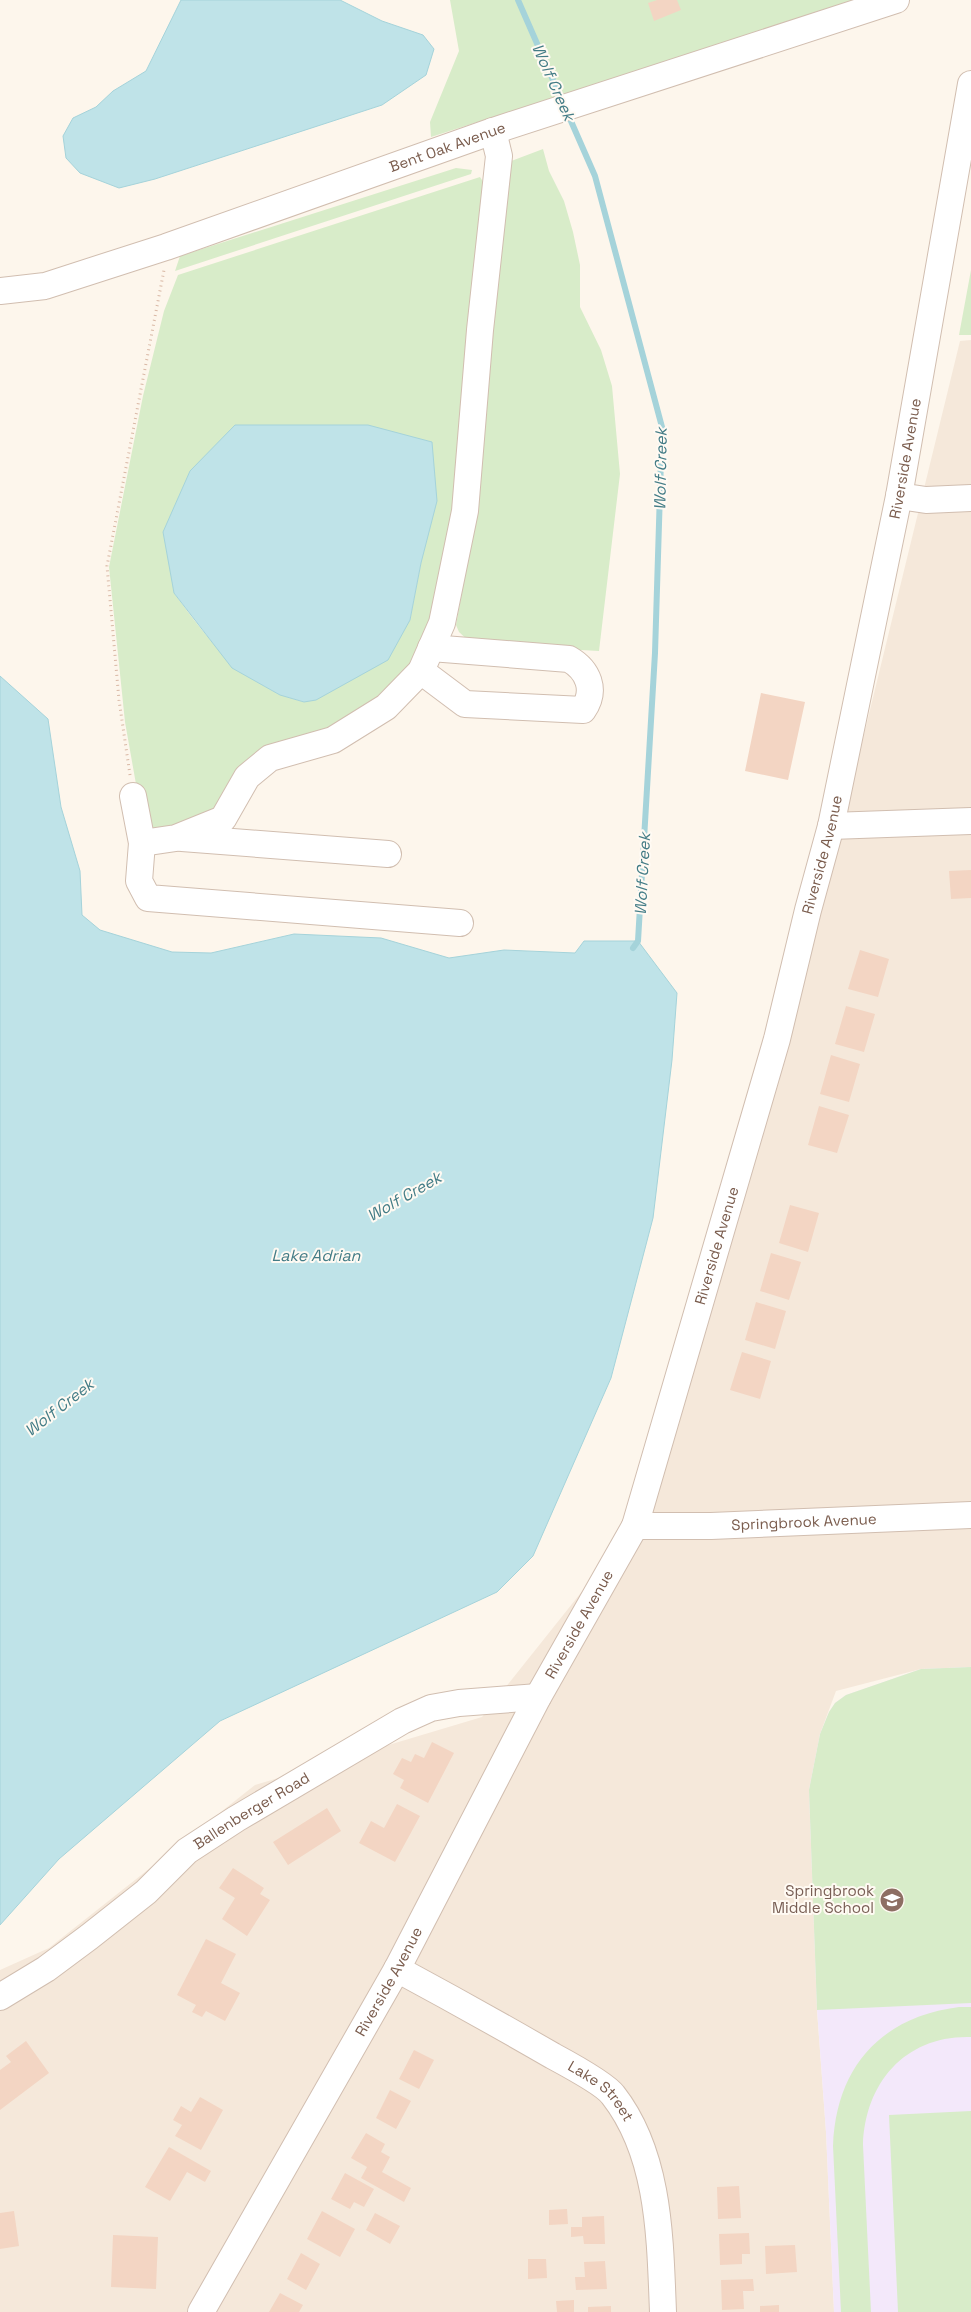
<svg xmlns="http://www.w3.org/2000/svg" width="971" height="2312" viewBox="0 0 971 2312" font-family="'Space Grotesk',sans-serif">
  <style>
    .residential { fill: #f5e8da }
    .education { fill: #f3e8fa }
    .green { fill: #d8ecc9; fill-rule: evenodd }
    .water { fill: #bfe3e8; stroke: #a5d3da }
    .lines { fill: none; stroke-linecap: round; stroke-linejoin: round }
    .stream { stroke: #a5d3da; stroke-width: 6 }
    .building { fill: #f3d5c3 }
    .minor-casing { stroke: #d1beb0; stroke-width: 28 }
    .path { stroke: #d9b8a5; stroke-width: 3; stroke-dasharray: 1 4; stroke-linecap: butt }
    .minor { stroke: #fff; stroke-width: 26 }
    .labels { text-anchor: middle; stroke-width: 4; stroke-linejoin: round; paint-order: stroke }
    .street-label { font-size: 15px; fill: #7a5c4d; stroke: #fffaf3 }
    .education-label { font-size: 15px; fill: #785e54; stroke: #fffaf3; text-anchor: end }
    .water-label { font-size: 16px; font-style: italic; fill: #437c86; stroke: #fffaf3 }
  </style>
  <rect width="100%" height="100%" fill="#fdf6ec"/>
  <path class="residential" d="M971,340V1667L921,1669L836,1691L820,1734L809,1790L817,2010L826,2132L834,2312H0V1970L49,1948L255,1785L482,1717L654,1501L808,964L960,341Z"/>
  <path class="education" d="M971,1667V2312H834L826,2132L817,2010L809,1790L820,1734L829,1712L835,1703L846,1695L921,1669Z"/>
  <path class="green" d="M450,0H857L431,137L430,122L459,51Z
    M543,149L549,171L564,201L573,232L580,265V307L601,350L612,386L620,474L599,651L472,644L459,632L456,625L473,531L506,163Z
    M456,168L472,170L471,174L175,271L180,256Z
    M480,177L487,188L460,414L457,511L428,629L412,670L393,694L316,736L202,823L150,829L142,818L125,722L109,567L143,396L164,311L178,275ZM421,563L410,620L304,702C241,685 211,643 174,593Z
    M971,270V335H959Z
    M971,1667V2003L817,2010L809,1790L820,1734L829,1712L835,1703L846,1695L921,1669Z
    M959,2007H971V2037C906,2035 865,2082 863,2145L871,2312H841L833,2146C836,2067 881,2017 959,2007Z
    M971,2111V2312H898L889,2115Z"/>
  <path class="water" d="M181,0H340L382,21L423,35L434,49L426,75L382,105L155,179L119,188L80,173L66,158L63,136L73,118L96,107L113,91L146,71Z
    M235,425H368L432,442L437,501L421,563L410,620L388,660L316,700L304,702L280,695L232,668L174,593L163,532L190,471Z
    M0,676L48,719L61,807L80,871L82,915L100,930L172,952L211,953L294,934L381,938L449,958L504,950L575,953L584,941H638L677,993L672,1060L653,1218L611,1378L533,1556L497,1592L220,1721L59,1859L0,1925Z"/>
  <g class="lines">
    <path class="stream" d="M518,0L563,103
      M567,112L595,176L662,427L655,653L638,941L633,948"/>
  </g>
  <path class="building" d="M657,0H677L681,10L654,21L648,3Z
    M761,693L805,702L788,780L745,771Z
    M971,870V898L951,899L949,871Z
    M860,950L889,959L878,997L848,989Z
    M846,1006L875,1014L864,1052L835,1044Z
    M831,1055L860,1064L849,1102L820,1094Z
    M819,1106L849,1115L837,1153L808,1145Z
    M790,1205L819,1213L808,1252L779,1243Z
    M771,1253L801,1262L789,1300L760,1291Z
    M756,1302L786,1311L775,1349L745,1340Z
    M742,1352L771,1361L760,1399L730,1390Z
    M432,1742L454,1753L428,1803L400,1788L404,1780L393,1774L402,1758L411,1762L415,1754L424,1758Z
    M397,1804L420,1816L395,1862L359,1843L371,1821L384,1828Z
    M327,1808L341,1831L288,1865L273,1842Z
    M233,1868L264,1888L260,1894L270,1900L247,1936L222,1919L235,1898L219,1888Z
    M206,1939L236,1954L221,1983L240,1993L225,2021L206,2011L202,2017L192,2012L196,2005L177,1995Z
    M26,2041L49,2073L0,2110V2070L11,2062L6,2056Z
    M414,2050L434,2060L419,2089L399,2079Z
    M390,2090L411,2101L396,2129L376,2118Z
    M200,2097L223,2110L201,2150L175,2136L182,2125L173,2120L181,2106L191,2112Z
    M366,2133L385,2144L381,2152L390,2157L382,2172L411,2188L404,2202L361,2178L367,2167L351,2158Z
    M169,2147L211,2171L205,2182L187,2172L170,2201L145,2187Z
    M345,2173L374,2189L364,2207L354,2202L350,2209L331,2199Z
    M739,2186L741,2218L718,2219L717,2187Z
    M567,2209L568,2224L549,2225V2210Z
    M14,2211L19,2246L0,2249V2213Z
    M322,2211L355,2229L340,2257L307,2239Z
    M375,2213L400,2226L390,2244L366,2230Z
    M604,2216L605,2244H584L583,2236L571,2237V2227H582V2217Z
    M749,2233L750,2254H742V2264L720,2265L719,2234Z
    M113,2235L158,2237L156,2289L111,2287Z
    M795,2245L797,2272L766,2274L765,2246Z
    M301,2253L320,2264L306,2290L287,2279Z
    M528,2259H546L547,2278L528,2279Z
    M605,2261L607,2289L576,2290L575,2277H585L584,2262Z
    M753,2279L754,2291H743L744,2309L722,2310L721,2280Z
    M280,2293L303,2305L299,2312H269Z
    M574,2300V2312H557L556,2301Z
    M779,2305V2312H760V2306Z
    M611,2306V2312H588V2307Z"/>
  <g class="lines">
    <defs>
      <g id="minor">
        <path id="s1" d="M0,291L45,286L166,247L493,131L896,0"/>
        <path d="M899,496L926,500L971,498"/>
        <path d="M421,671L465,704L583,710C597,690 588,670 569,659L431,648"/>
        <path d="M133,796L142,843L139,881L148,898L460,923"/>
        <path d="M831,826L971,821"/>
        <path d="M182,838L388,854"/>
        <path d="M142,843L176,838L223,819L247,777L270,758L333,740L386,707L421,671L442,623L465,511L480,330L499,156L493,131"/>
        <path id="s2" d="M635,1526H711L971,1515"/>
        <path id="s3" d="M397,1969C449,1997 501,2026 553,2056C566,2063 605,2084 613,2095C660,2155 660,2239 663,2312"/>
        <path id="s4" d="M0,1997L46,1969L89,1937L146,1892L187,1851L236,1819L402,1721L431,1708L459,1703L538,1697"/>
        <path id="s5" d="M201,2312L397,1969L538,1697L635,1526L777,1039L808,910L831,826L899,496L971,84"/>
      </g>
    </defs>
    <use href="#minor" class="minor-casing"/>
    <path class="path" d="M130,775L119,700L107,566L164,270"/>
    <use href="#minor" class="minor"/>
  </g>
  <defs>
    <symbol id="school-disc" viewBox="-11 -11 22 22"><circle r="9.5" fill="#8d6e63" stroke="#fffaf3"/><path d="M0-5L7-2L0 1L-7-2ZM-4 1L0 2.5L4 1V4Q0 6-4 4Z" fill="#fff"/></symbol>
  </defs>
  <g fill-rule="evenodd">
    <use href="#school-disc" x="878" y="1886" width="28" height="28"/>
  </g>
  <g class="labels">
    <g class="street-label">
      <text dy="5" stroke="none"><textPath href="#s1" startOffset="471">Bent Oak Avenue</textPath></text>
      <text dy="5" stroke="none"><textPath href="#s5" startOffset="2000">Riverside Avenue</textPath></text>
      <text dy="5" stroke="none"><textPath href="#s5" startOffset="1595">Riverside Avenue</textPath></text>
      <text dy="5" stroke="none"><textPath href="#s5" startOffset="1190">Riverside Avenue</textPath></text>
      <text dy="5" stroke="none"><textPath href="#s2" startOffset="169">Springbrook Avenue</textPath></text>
      <text dy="5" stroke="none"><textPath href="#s5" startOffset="785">Riverside Avenue</textPath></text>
      <text dy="5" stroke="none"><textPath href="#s4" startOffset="314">Ballenberger Road</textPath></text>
      <text dy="5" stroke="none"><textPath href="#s5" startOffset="380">Riverside Avenue</textPath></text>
      <text dy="5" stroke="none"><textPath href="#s3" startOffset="239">Lake Street</textPath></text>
    </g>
    <g class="education-label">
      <text x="874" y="1896">Springbrook<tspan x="874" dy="17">Middle School</tspan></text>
    </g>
    <g class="water-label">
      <text transform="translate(554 82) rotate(66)" y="6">Wolf Creek</text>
      <text transform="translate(660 469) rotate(-89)" y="6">Wolf Creek</text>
      <text transform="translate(642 874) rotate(-87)" y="6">Wolf Creek</text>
      <text transform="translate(404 1196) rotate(-30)" y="6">Wolf Creek</text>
      <text x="316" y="1261">Lake Adrian</text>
      <text transform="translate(59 1407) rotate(-38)" y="6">Wolf Creek</text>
    </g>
  </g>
</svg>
